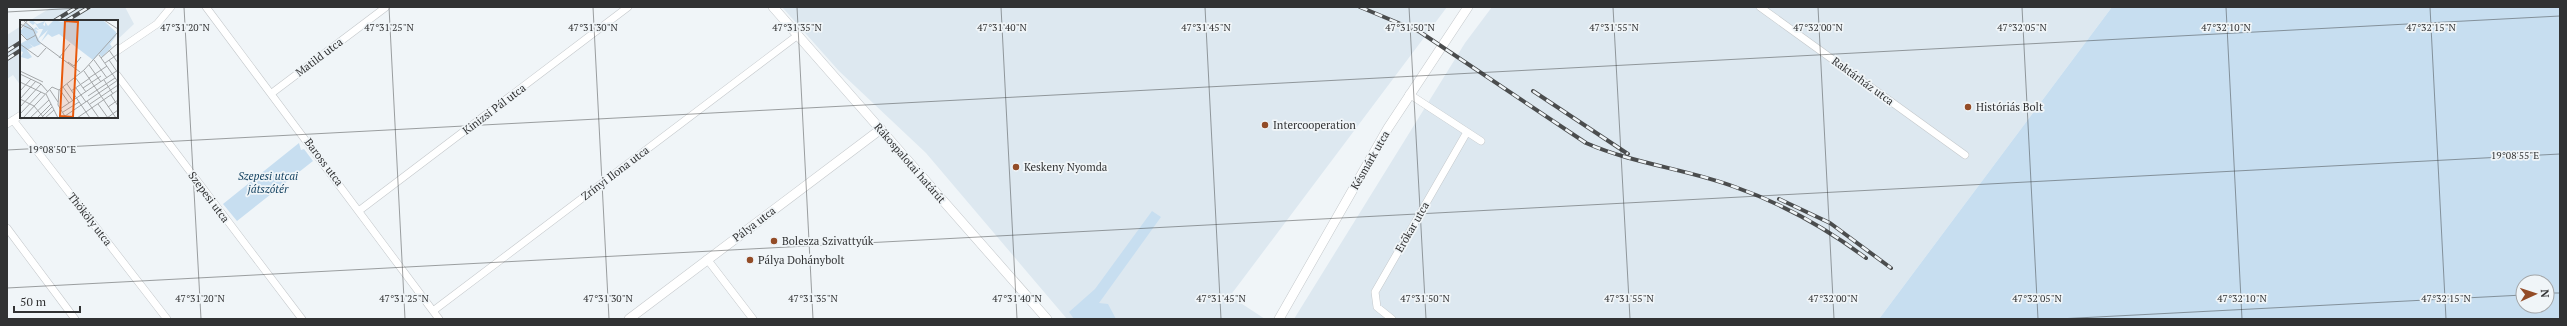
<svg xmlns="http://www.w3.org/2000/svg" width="2567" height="326" viewBox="0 0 2567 326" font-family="'PT Serif',serif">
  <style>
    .built { fill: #dde8f0 }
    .green { fill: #c7def0; fill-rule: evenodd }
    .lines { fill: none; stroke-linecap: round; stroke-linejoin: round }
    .minor-casing { stroke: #c4c8cb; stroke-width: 8 }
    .tertiary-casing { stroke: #c4c8cb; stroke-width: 10 }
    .minor { stroke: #fff; stroke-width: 7 }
    .tertiary { stroke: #fff; stroke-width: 9 }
    .rail-casing { stroke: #4b4d4e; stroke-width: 4 }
    .rail { stroke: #f0f5f8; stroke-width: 2.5; stroke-dasharray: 8; stroke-linecap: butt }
    .ticks { fill: none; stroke: #313233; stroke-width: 1; stroke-opacity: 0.45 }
    .poi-dot { fill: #934c27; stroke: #f0f5f8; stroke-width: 1.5 }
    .labels { text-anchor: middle; stroke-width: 3.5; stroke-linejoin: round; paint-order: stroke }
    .street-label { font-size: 11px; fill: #313233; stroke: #f0f5f8 }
    .poi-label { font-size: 11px; fill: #313233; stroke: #f0f5f8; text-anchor: start }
    .park-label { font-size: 11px; font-style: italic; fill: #184563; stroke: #f0f5f8 }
    .inset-road { fill: none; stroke: #a4a7a9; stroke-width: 1 }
    .view { fill: #e8590c; fill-opacity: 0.15; stroke: #e8590c; stroke-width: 2 }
    .inset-edge { fill: none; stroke: #313233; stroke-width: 2 }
    .ticks-label { font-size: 10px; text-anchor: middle; fill: #313233; stroke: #f0f5f8; stroke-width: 3.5; stroke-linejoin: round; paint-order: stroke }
  </style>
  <rect width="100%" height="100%" fill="#f0f5f8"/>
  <path class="built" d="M52,7H125L134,24L117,40V21H29Z
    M782,7H1447L1230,296L1265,319H1067L926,153L839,71Z
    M1492,7H2112L1879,319H1294L1465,43Z
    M21,26V86L13,75L7,79V35Z"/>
  <path class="green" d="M2112,7H2560V319H1879ZM2523,282H2547V306H2523Z
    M299,143L301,150L304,149L313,161L237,221L223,204Z
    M1152,211L1161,217L1099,303L1108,304L1116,319H1074L1069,312L1095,289Z"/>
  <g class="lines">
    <defs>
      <path id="minor" d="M206,7L439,319
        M1760,7L1965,155
        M117,51L157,24L171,7
        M117,75L302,319
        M272,93L386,7
        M1409,94L1481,141
        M13,120L167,319
        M7,124L21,115
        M360,210L628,7
        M7,228L75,319
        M707,259L753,319
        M433,311L798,35
        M1392,319L1377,307L1375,292L1467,132"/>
      <path id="tertiary" d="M773,7L1047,319
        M629,319L881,129
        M1279,319L1388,128L1468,7"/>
    </defs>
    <use href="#minor" class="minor-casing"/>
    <use href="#tertiary" class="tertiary-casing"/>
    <use href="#minor" class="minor"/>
    <use href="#tertiary" class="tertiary"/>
    <defs>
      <path id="rail" d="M1360,7L1420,32L1586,143C1634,164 1687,169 1735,187C1783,204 1826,228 1866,258
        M54,21L77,7
        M66,21L89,7
        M7,51L21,42
        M7,59L21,50
        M1533,91L1628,154
        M1779,199L1830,223L1891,268"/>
    </defs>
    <use href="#rail" class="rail-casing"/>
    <use href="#rail" class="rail"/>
  </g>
  <path class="ticks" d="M184,7L201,319M389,7L405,319M593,7L609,319M797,7L813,319M1001,7L1017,319M1205,7L1221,319M1409,7L1426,319M1613,7L1630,319M1818,7L1834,319M2022,7L2038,319M2226,7L2242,319M2430,7L2446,319M7,12L97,7M7,150L2560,16M7,288L2560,154M2547,293H2560M2058,319L2523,295"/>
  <g class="poi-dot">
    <circle cx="1968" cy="107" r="4"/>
    <circle cx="1265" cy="125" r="4"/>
    <circle cx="1016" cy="167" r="4"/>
    <circle cx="774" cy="241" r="4"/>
    <circle cx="750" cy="260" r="4"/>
  </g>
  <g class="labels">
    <g class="street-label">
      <text transform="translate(319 57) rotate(-37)" y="4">Matild utca</text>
      <text transform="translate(1863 81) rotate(36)" y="4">Raktárház utca</text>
      <text transform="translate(494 109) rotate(-37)" y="4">Kinizsi Pál utca</text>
      <text transform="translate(1370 160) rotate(-60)" y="4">Késmárk utca</text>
      <text transform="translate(324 162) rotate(53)" y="4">Baross utca</text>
      <text transform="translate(910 163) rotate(49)" y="4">Rákospalotai határút</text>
      <text transform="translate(615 173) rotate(-37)" y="4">Zrínyi Ilona utca</text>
      <text transform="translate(209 197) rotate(53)" y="4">Szepesi utca</text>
      <text transform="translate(90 219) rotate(52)" y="4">Thököly utca</text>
      <text transform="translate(754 224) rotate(-37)" y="4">Pálya utca</text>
      <text transform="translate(1412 227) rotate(-60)" y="4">Erőkar utca</text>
    </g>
    <g class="poi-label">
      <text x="1976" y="111">Históriás Bolt</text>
      <text x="1273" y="129">Intercooperation</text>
      <text x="1024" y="171">Keskeny Nyomda</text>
      <text x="782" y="245">Bolesza Szivattyúk</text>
      <text x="758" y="264">Pálya Dohánybolt</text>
    </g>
    <g class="park-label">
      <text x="268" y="180">Szepesi utcai<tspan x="268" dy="13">játszótér</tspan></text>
    </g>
  </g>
  <g transform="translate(20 20)">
    <rect width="98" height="98" fill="#f0f5f8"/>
    <path d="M12,0L17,4L25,1L23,5L25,6V2L28,6L34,0L42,2L45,0H83L96,12V16L90,24L92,27L82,37L79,34L73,40L39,14L32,17L28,14L21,22L28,10L18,19L23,9H19L15,3L13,5L9,2ZM6,3L14,9L16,7L19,10L15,9L18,12L16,14L21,24L14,27L8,23L13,27L7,30L12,37L8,39L1,37L3,32L0,31V24L7,20L0,12Z" fill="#c7def0"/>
    <path class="inset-road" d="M3,0L13,9L18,21L60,52M84,0L98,9M0,4L13,10M0,9L8,0M0,13L7,20L16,15M0,24L18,37L26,28M89,30L98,43M79,35L98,62M39,38L50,24M81,38L98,23M74,40L87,58M89,40L98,53M48,42L54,46L61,37M85,43L98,34M69,45L81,62M0,51L23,62M64,51L96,98M0,54L21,64L28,72M55,57L66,72M69,58L87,46M84,60L93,74M0,62L25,74M47,64L70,98M43,67L53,81M56,68L66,82M63,68L81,56M30,70L38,82M39,70L64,50L98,12M39,70L38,85L46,98M40,70L49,83M0,71L11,59M51,71L70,58M26,74L38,98M91,75L98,86M68,76L95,58M0,79L14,86L24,98M0,79L16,61M67,81L79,98M70,84L98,65M78,84L88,98M0,87L21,64M88,87L98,80M40,89L98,50M43,92L59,82M0,94L21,72M45,96L98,60M3,98L32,67L39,70M10,98L29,80M17,98L31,84M21,98L32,87M25,98L34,90M57,98L98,70M87,98L98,90"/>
    <path class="view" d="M45,1L58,2L53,97L40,96Z"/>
    <rect width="98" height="98" class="inset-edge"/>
  </g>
  <g class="ticks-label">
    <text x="185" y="31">47°31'20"N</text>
    <text x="389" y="31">47°31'25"N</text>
    <text x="593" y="31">47°31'30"N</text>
    <text x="797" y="31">47°31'35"N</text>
    <text x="1002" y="31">47°31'40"N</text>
    <text x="1206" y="31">47°31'45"N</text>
    <text x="1410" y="31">47°31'50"N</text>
    <text x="1614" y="31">47°31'55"N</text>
    <text x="1818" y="31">47°32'00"N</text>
    <text x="2022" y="31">47°32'05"N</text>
    <text x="2226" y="31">47°32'10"N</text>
    <text x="2431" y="31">47°32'15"N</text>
    <text x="52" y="153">19°08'50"E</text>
    <text x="2515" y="159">19°08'55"E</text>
    <text x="200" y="302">47°31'20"N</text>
    <text x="404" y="302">47°31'25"N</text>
    <text x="608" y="302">47°31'30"N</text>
    <text x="813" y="302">47°31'35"N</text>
    <text x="1017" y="302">47°31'40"N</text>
    <text x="1221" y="302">47°31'45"N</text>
    <text x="1425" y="302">47°31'50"N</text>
    <text x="1629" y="302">47°31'55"N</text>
    <text x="1833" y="302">47°32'00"N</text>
    <text x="2037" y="302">47°32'05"N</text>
    <text x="2242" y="302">47°32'10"N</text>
    <text x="2446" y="302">47°32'15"N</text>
  </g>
  <rect width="2567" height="326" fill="none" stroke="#313233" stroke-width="16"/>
  <g transform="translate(2535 294) rotate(87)"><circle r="19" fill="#f0f5f8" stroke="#a4a7a9"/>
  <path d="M0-3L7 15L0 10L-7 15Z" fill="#934c27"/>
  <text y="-6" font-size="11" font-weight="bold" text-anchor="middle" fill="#313233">N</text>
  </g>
  <path d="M14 306v6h66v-6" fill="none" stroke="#313233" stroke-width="2"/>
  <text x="20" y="306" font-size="12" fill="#313233" stroke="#f0f5f8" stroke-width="3" paint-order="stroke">50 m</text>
</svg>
